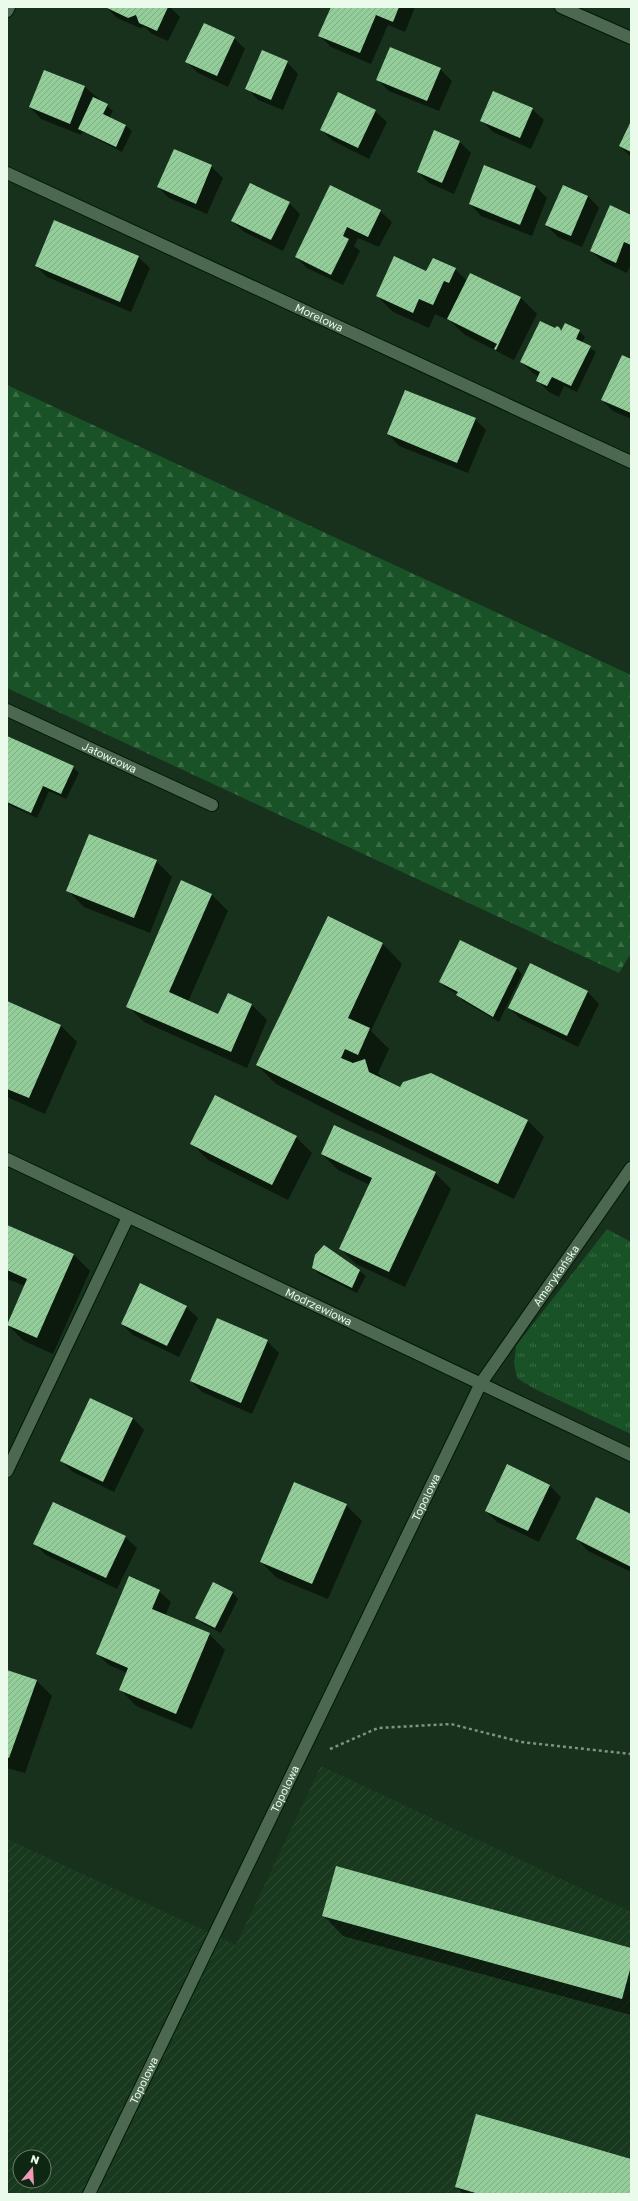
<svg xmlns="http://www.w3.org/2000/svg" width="638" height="2201" viewBox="0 0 638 2201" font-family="'Golos Text',sans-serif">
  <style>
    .industrial { fill: url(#industrial-furrows); fill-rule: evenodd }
    .grass { fill: url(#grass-tufts) }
    .forest { fill: url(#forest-firs) }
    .shadow { fill: #0007 }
    .building { fill: url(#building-hatch) }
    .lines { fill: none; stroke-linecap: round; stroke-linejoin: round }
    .service-casing { stroke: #011906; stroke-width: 14 }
    .minor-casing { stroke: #011906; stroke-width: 14 }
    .path { stroke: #7e9380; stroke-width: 2.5; stroke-dasharray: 3 3; stroke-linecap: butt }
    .service { stroke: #4c6850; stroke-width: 12 }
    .minor { stroke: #4c6850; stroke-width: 12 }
    .labels { text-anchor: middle; stroke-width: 4; stroke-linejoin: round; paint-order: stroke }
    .street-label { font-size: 11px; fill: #eafaeb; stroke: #0e2713 }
  </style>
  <defs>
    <pattern id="industrial-furrows" width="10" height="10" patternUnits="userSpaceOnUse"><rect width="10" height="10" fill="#19391f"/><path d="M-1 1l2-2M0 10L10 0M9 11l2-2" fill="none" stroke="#2f4d35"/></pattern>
    <pattern id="grass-tufts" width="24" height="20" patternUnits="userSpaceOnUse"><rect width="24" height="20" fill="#1a5227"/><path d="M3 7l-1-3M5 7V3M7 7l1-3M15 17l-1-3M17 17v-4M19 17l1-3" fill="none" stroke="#3b6c46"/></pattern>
    <pattern id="forest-firs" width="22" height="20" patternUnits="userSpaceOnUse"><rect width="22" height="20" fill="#1a5227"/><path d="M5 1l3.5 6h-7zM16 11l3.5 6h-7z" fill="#3b6c46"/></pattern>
    <pattern id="building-hatch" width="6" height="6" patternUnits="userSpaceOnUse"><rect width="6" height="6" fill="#92cd9a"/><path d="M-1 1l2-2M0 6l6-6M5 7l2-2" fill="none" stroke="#7fac85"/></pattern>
  </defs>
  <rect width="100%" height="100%" fill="#18311c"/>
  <path class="industrial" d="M321,1766L631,1912V2194H7V1839L236,1945ZM20,2157H44V2181H20Z"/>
  <path class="grass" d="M607,1229L631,1242V1434L533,1388L517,1378L514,1363L516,1346Z"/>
  <path class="forest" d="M7,385L631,675V953L619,973L7,688Z"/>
  <path class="shadow" d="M106,7H170L180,17L168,41L152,34L145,27L140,28L117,18Z
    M332,7H415L405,32L388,25L371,64L331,47L320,36Z
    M234,38L245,49L228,87L198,73L187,62Z
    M287,62L298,74L283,110L258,100L247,88Z
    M440,69L452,81L439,111L389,91L377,79Z
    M44,71L85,87L113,111L109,118L126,126L132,131L122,152L83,132L81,135L41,119L30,107Z
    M532,109L544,120L531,149L493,132L481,120Z
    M375,111L387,122L369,159L333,141L321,130Z
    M631,123V157L620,146Z
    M460,142L471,153L454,194L429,183L418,172Z
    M211,166L223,178L207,214L169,198L158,187Z
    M330,186L380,211L392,222L379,247L358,238L354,246L360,251L343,285L307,268L296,257Z
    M536,187L547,198L532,236L481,216L470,204Z
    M588,196L599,208L582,247L558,237L546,225Z
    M289,203L300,214L283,251L244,232L232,221Z
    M631,216V264L627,273L603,262L591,251Z
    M138,257L150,268L131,312L47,277L36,266Z
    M455,269L467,281L470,275L521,298L537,314L514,360L465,335L450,321L435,314L429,328L393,312L377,296L427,272Z
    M560,329L562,331H579L585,337L582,343L596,352L577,392L564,386L559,397L549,392L537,380L539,377L533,373L521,362L556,330Z
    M631,360V419L613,411L602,400Z
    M475,419L486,430L468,473L399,446L388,434Z
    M7,737L73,767L79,773L66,799L49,791L37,818L7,804Z
    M156,861L172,877L150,933L84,907L68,891Z
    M182,882L212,895L228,911L188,1002L219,1015L251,1004L267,1020L247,1068L144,1022L128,1006Z
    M328,917L383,944L402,964L371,1031L389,1049L378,1073L384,1080L401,1089L431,1074L528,1121L544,1137L514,1199L370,1130L369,1131L276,1084L257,1065Z
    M530,964L588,992L599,1004L578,1047L521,1019L509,1008Z
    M516,968L522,974L499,1022L463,1001L458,994L446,988L440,982Z
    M7,1002L61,1026L77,1042L45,1114L7,1097Z
    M296,1137L312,1153L288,1200L208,1160L192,1144Z
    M322,1154L435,1173L451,1189L405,1287L356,1264L340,1248L370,1185L338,1170Z
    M7,1226L74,1255L90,1271L53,1354L24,1341L8,1325L25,1286L7,1279Z
    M313,1268L360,1271L366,1276L357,1293L319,1274Z
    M186,1307L198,1318L179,1357L133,1335L122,1324Z
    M267,1341L279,1353L252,1414L202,1392L191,1381Z
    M133,1418L144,1430L114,1492L73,1472L61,1461Z
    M549,1485L561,1497L539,1542L497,1522L486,1511Z
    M346,1505L362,1521L328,1599L277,1578L261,1562Z
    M631,1515V1572L588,1551L577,1539Z
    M125,1537L137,1548L117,1589L46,1555L35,1544Z
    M214,1583L233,1593L238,1599L221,1633L202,1623L197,1618Z
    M159,1591L171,1602L165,1616L209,1634L225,1650L192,1729L136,1706L120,1689L127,1673L109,1665L97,1654Z
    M7,1671L36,1680L52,1696L25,1773L7,1768Z
    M324,1916L631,1949V2015L343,1936Z
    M631,2160V2194H464L456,2187Z"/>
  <path class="building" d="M105,7H168L157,31L139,23L136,15L128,18Z
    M331,7H399L393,22L376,15L360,53L318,36Z
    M204,23L235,37L217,76L185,62Z
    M390,47L441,68L427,101L376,80Z
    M262,50L288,61L271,100L245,89Z
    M44,70L85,86L70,124L29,107Z
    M493,91L533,108L520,138L480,121Z
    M338,92L376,110L358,148L320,130Z
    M93,97L108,104L103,114L126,125L116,147L78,129Z
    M631,121V152L619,146Z
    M434,130L460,141L442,183L417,172Z
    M174,149L212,165L196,204L157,187Z
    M484,165L536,186L520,225L469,204Z
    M250,183L290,202L271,240L231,221Z
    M330,185L381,210L368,237L347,227L343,236L349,239L331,275L295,257Z
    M563,185L588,196L571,236L545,225Z
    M610,205L631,215V245L624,242L616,263L590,251Z
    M54,220L139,256L120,302L35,266Z
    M394,256L426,271L433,258L456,268L449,283L444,281L433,305L419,299L413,313L376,296Z
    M470,273L521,297L496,350L494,349L497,344L447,319Z
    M540,321L555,328L557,326L560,328L561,331L565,323L580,330L576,339L591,346L571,386L552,377L547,386L536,381L540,372L520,362Z
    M622,355L631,359V413L601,400Z
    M405,390L476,418L457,463L387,434Z
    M7,736L74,766L61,794L43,786L31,813L7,802Z
    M89,834L157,860L134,918L66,891Z
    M181,880L212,894L169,992L218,1014L228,993L252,1004L231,1052L126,1007Z
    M328,916L383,943L348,1018L370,1028L358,1055L345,1049L341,1058L353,1063L365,1059L369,1072L400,1087L403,1082L431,1073L528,1120L498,1184L256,1065Z
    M460,940L517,968L493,1017L456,995L458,992L439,982Z
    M530,963L588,991L567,1036L508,1008Z
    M7,1001L61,1025L29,1098L7,1089Z
    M215,1095L297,1136L272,1185L190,1144Z
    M334,1125L436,1172L389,1272L339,1249L372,1178L321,1154Z
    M7,1225L74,1254L37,1338L7,1325L27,1279L7,1270Z
    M324,1245L360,1270L352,1288L312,1268L315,1255Z
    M140,1283L187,1306L167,1346L121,1324Z
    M217,1318L268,1340L241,1403L190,1381Z
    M90,1398L133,1418L103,1482L60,1461Z
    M507,1464L550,1485L528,1531L485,1511Z
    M294,1482L347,1504L312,1584L260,1562Z
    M596,1497L631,1514V1567L576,1539Z
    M53,1502L126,1536L106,1578L33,1544Z
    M129,1576L160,1590L152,1609L210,1633L176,1714L119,1690L128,1668L96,1654Z
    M213,1582L233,1592L215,1628L195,1618Z
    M7,1670L37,1680L9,1758L7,1757Z
    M336,1866L631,1948V1966L622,1999L322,1916Z
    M476,2114L631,2159V2194H479L455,2187Z"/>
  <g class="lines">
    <defs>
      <path id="service" d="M7,1471L128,1217"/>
      <g id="minor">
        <path d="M561,7L631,38"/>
        <path d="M7,11L9,7"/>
        <path id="s1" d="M7,173L631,462"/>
        <path id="s2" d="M7,710L212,805"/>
        <path id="s3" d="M7,1159L631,1455"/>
        <path id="s4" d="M89,2194L481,1383L631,1168"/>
      </g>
    </defs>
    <use href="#service" class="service-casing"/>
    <use href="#minor" class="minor-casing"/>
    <path class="path" d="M330,1749L378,1728L451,1724L521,1742L631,1754"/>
    <use href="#service" class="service"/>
    <use href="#minor" class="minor"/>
  </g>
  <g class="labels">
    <g class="street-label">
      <text dy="4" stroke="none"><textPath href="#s1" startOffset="344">Morelowa</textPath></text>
      <text dy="4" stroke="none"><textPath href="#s2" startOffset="113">Jałowcowa</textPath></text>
      <text dy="4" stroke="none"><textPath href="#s4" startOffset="1032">Amerykańska</textPath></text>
      <text dy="4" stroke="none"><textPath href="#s3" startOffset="345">Modrzewiowa</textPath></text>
      <text dy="4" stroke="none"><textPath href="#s4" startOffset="774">Topolowa</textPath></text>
      <text dy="4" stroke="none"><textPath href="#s4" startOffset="450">Topolowa</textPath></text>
      <text dy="4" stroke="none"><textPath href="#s4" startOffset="126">Topolowa</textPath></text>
    </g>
  </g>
  <rect width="638" height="2201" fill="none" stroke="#eafaeb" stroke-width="16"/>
  <g transform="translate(32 2169) rotate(18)"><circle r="19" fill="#0e2713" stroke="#667b69"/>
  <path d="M0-3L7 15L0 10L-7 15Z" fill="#f09ab7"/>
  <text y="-6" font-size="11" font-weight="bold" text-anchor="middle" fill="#eafaeb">N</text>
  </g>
</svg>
